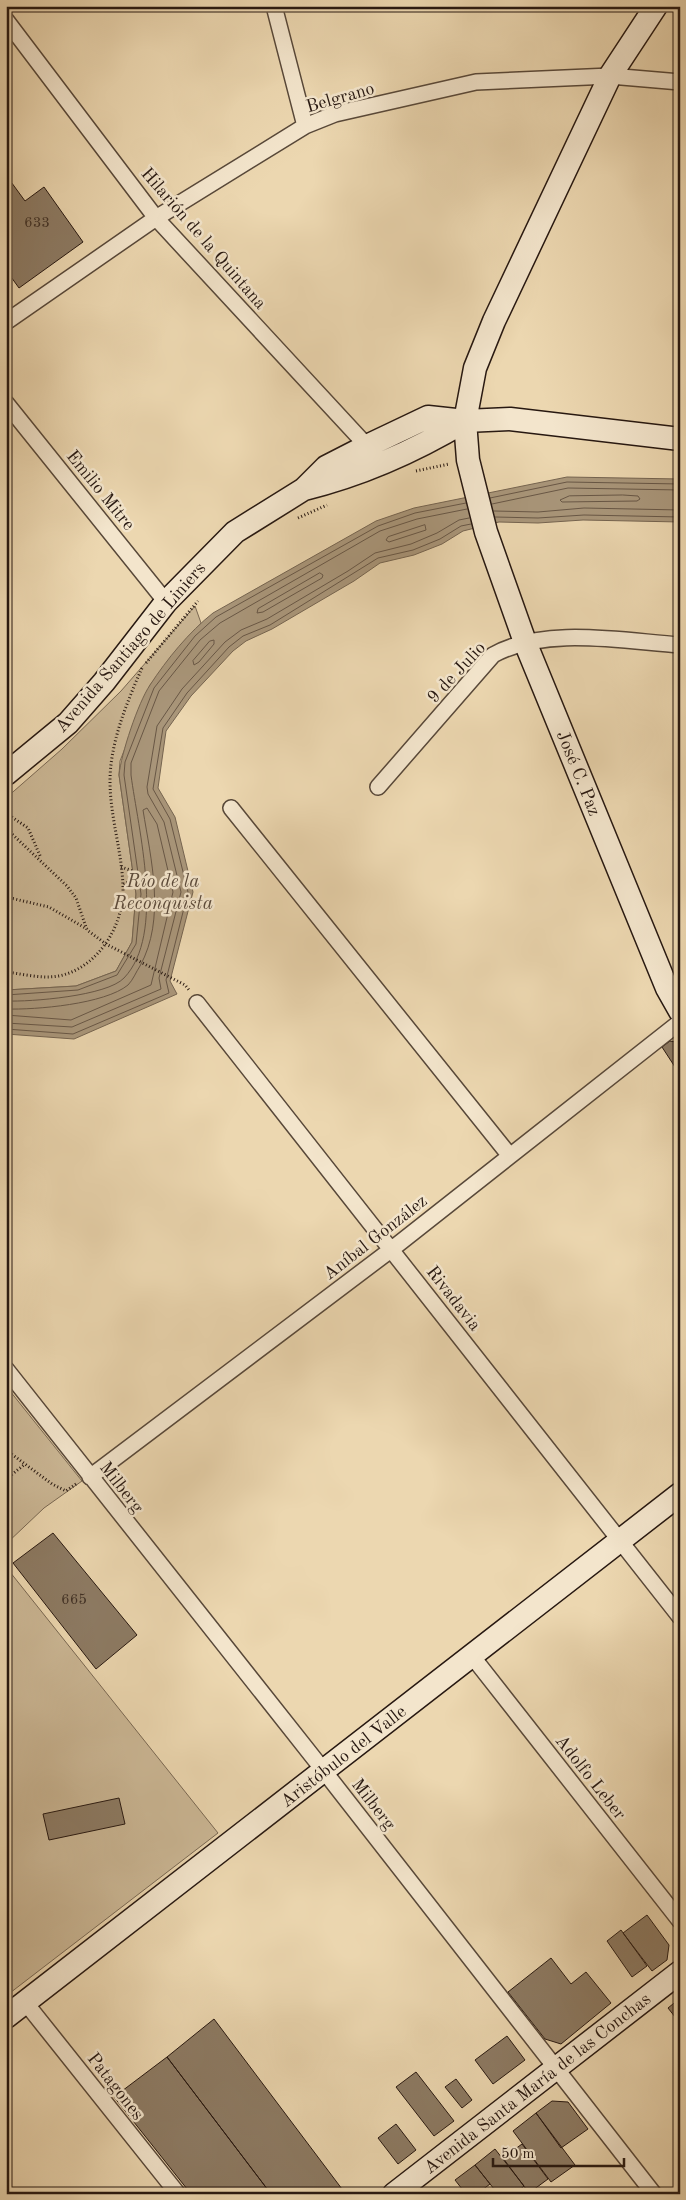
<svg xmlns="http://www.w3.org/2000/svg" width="686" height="2200" viewBox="0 0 686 2200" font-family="'Old Standard TT',serif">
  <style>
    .green { fill: #cbb795; stroke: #796853 }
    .water { fill: #a9967a; stroke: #756450 }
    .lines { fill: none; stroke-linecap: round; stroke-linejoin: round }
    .shore { stroke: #685746; stroke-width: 1 }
    .building { fill: #8d7b64; stroke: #271811 }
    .street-casing { stroke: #584839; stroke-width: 18 }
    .secondary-casing { stroke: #271811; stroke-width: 25 }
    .path { stroke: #271811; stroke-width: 3; stroke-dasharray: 1 2.5; stroke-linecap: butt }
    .street { stroke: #f3e5cc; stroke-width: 15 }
    .secondary { stroke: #f3e5cc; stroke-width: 22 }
    .labels { text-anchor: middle; stroke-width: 5; stroke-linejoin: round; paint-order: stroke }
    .number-label { font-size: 15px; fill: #403126 }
    .street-label { font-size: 18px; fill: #271811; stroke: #f3e5cc }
    .water-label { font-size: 19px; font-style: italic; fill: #5b4a3b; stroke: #f3e5cc }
  </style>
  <rect width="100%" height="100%" fill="#ecd7b0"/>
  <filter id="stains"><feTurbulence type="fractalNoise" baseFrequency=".004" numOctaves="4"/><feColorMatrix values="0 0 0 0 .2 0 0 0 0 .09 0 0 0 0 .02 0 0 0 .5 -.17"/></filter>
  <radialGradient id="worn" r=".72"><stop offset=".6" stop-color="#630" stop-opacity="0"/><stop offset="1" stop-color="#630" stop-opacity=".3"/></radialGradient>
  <path class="green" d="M195,606L201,623L150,685L120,761L119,775L136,894L132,942L116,971L76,986L6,990V798L62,749L121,691Z
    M6,1386L82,1481L44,1508L6,1544Z
    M6,1567L218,1833L6,1996Z"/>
  <path class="water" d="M567,477L680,479V522L583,520L538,523L499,522L463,531L442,544L414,555L380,563L354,581L272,629L246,641L233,651L191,696L166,731L158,788L175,817L193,892L170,981L177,994L74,1039L6,1034V990L76,986L116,971L132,942L136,894L119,775C121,754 138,703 150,685C167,659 189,632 213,613L376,521L414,508Z"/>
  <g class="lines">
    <path class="shore" d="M623,495L638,496L640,499L637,501L562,502L560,500L569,496Z
      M490,498L567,482L680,484
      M492,504L568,488L680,490
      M494,511L538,512L584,508L680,510
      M495,517L538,518L584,515L680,517
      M425,525L426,530L389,542L386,540L388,537Z
      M320,573L323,575L322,578L263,612L257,613L258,609Z
      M210,641L214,640V644L199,662L194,665L193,661Z
      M6,995L78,990L117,975L136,944L141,894L124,775L125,762L154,688L195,636L216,617L378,526L415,513L466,503
      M6,1001C31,1002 107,996 124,978C166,934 138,829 131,775V763L159,691L200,640L220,623L380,531L417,519L467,509
      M6,1009C36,1010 105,1004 128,985C133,980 136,972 140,966C166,919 151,860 143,810L147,808L157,824L173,892L151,985L71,1020L6,1015
      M6,1023L72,1027L161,989L159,978L181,892L164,822L148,794L147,787L157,726L182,689L225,642L241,630L267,619L348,571L375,553L411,544L437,533L459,520L469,518
      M6,1029L73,1034L169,993L166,980L188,892L170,819L153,789L163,728L187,693L229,647L243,636L270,625L378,558L413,550L440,539L461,526L471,524"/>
  </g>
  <path class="building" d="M6,175L25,201L44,187L83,242L19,288L6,270Z
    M670,1041L676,1042L680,1047V1064L675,1067L662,1047Z
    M53,1533L137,1635L96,1669L13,1563Z
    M119,1798L125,1824L49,1840L43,1814Z
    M647,1915L669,1945L667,1960L652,1971L623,1933Z
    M621,1930L647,1966L632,1977L607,1941Z
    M551,1958L571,1984L586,1972L611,2003L561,2044L545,2039L508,1992Z
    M679,1999L680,2021L679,2022L668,2008Z
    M214,2019L342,2189L336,2194H271L167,2057Z
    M507,2036L525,2060L493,2084L475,2060Z
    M167,2057L271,2194H191L114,2097Z
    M416,2072L454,2121L434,2136L396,2087Z
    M456,2079L472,2100L462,2108L445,2087Z
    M552,2101L568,2102L588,2129L561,2148L536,2113Z
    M536,2113L575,2165L551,2182L513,2131Z
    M396,2124L416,2150L398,2164L378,2138Z
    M522,2144L548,2179L529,2193L503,2158Z
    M495,2149L524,2186L515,2194H498L475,2165Z
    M475,2165L490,2184L477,2194H466L455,2180Z"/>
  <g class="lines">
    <defs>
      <path id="street" d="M274,6L305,126
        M6,20L156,218L367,446
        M6,322L156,218L305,126L335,114L476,82L610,76L680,82
        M6,403L166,602
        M378,787L493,655C545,626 622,641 680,645
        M231,808L510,1156
        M197,1003L680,1617
        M6,1369L324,1771L654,2194
        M90,1477L392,1249L680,1022
        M472,1656L680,1921
        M25,2002L178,2194"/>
      <path id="secondary" d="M656,6L610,76L494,321L475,368L465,421L468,460L486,532L525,642L667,988L680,1011
        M304,489C361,475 415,451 465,421
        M6,774L68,723L104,682L166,602L235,532L304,489L326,467L367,446L428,417L465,421L510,419L680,439
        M6,2017L680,1494
        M394,2194L680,1972"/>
    </defs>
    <use href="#street" class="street-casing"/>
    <use href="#secondary" class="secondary-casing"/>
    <path class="path" d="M416,471L449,464
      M298,518L327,505
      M146,663L198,601
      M6,813L28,828L41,858
      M6,822L12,834L67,886L76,898L87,930L106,944L185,985L189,990
      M121,867L133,871L135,874L132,880L123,885
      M6,897L49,907L87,929
      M6,972C24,974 45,980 63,975C100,965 124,924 123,887C122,851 110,817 110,781C110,743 127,702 142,668
      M6,1450L52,1484L66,1491L76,1484
      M6,1479L24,1465"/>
    <use href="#street" class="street"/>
    <use href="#secondary" class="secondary"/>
  </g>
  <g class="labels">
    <g class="number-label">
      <text x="37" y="227">633</text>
      <text x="74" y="1604">665</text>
    </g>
    <g class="street-label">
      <text transform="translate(340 97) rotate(-16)" y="6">Belgrano</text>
      <text transform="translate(204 238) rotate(49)" y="6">Hilarión de la Quintana</text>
      <text transform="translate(101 490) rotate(51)" y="6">Emilio Mitre</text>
      <text transform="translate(130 647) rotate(-49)" y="6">Avenida Santiago de Liniers</text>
      <text transform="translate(456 672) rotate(-47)" y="6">9 de Julio</text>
      <text transform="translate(579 773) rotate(68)" y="6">José C. Paz</text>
      <text transform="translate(375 1237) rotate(-38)" y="6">Aníbal González</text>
      <text transform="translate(454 1298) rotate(52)" y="6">Rivadavia</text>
      <text transform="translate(122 1487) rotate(52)" y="6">Milberg</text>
      <text transform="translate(343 1756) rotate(-38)" y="6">Aristóbulo del Valle</text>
      <text transform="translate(591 1777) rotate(52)" y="6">Adolfo Leber</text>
      <text transform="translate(374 1804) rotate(52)" y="6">Milberg</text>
      <text transform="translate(537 2083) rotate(-38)" y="6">Avenida Santa María de las Conchas</text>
      <text transform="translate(116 2086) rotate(52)" y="6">Patagones</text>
    </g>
    <g class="water-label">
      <text x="163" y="887">Río de la<tspan x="163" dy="22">Reconquista</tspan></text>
    </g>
  </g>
  <rect width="686" height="2200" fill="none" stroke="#ecd7b0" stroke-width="25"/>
  <rect x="8" y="8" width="671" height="2185" fill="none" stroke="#271811" stroke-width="2.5"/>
  <rect x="12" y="12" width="661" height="2175" fill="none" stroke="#271811"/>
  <path d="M493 2158v8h131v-8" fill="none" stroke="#271811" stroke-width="2.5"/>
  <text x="501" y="2158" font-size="15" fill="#271811" stroke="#f3e5cc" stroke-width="4" paint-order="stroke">50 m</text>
  <rect width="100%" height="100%" filter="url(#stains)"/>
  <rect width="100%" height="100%" fill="url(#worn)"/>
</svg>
